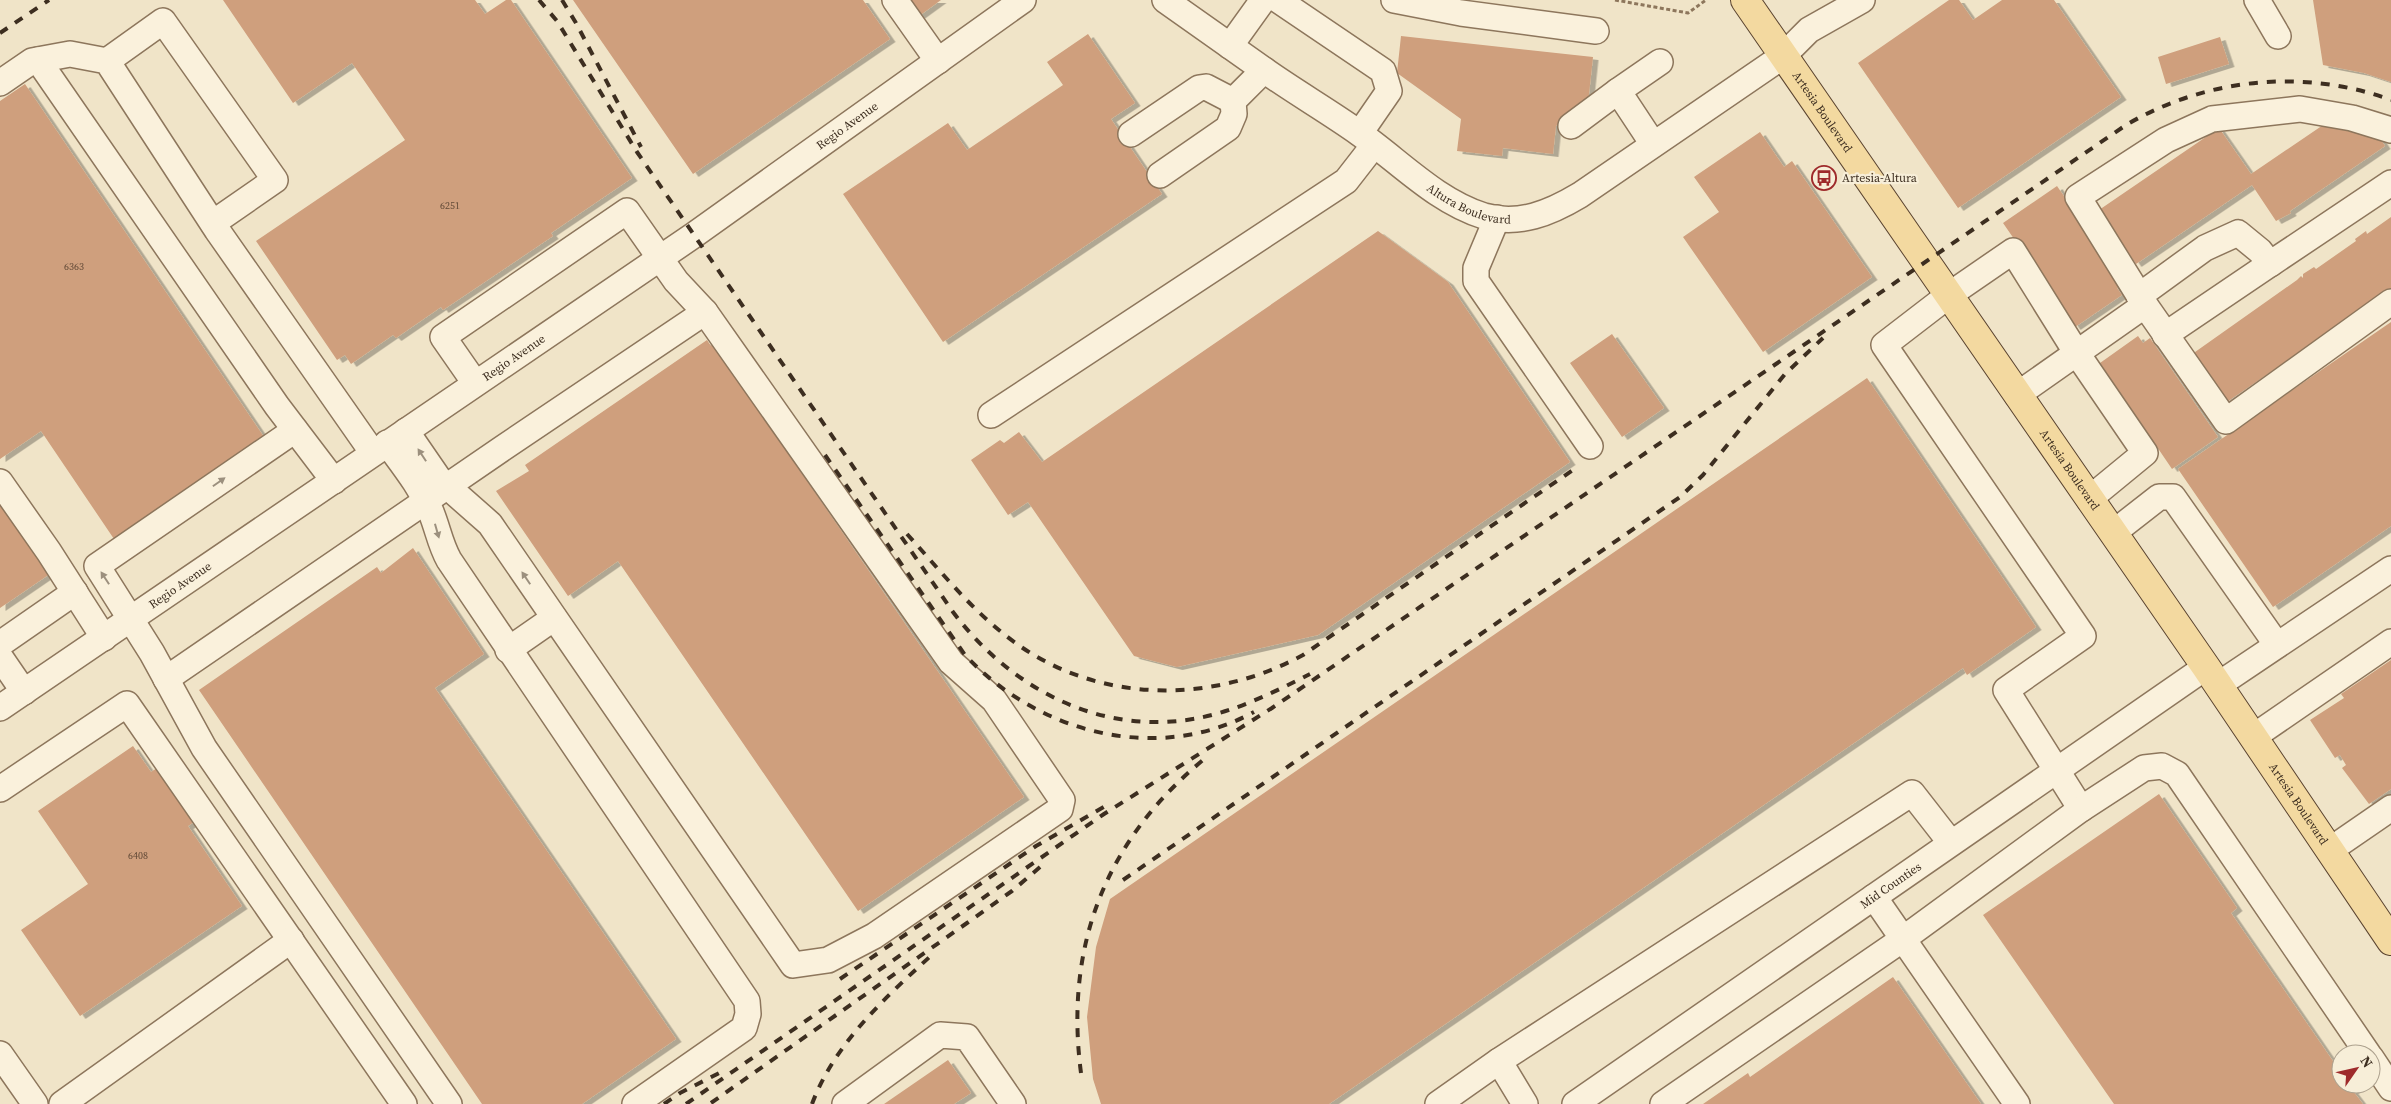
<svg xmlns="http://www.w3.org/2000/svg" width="2391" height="1104" viewBox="0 0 2391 1104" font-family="'Source Serif 4',serif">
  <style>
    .building { fill: #cf9f7d; filter: url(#shadow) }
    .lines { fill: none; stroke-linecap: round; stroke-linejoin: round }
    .minor-casing { stroke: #8d765c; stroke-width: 28 }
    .major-casing { stroke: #5b4430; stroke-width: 30 }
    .path { stroke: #8d765c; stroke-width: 3; stroke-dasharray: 4 2.5; stroke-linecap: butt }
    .minor { stroke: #faf1dc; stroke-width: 25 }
    .major { stroke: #f3d9a0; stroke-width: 28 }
    .rail { stroke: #3d2e20; stroke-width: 4; stroke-dasharray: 9 9; stroke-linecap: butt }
    .oneway { fill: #9c907e }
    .labels { text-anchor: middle; stroke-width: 4.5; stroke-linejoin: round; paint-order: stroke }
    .number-label { font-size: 10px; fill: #624a37 }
    .street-label { font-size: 12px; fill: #3d2e20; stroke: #f7eed8 }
    .poi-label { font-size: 12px; fill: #3d2e20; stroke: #f7eed8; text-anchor: start }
  </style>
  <defs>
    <filter id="shadow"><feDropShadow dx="5.5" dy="3" stdDeviation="0" flood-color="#0004"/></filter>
  </defs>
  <rect width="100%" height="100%" fill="#f0e4c8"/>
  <path class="building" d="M223,0H475L485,14L506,0H511L632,178L551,233L553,236L443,310L441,307L396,338L393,335L351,364L345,355L337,360L256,241L405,140L352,63L293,103Z
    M573,0H863L890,39L693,174Z
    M908,0H941L919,16Z
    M1949,0H1959L1973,20L2002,0H2054L2121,97L1958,208L1858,63Z
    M2313,0H2391V82L2364,73L2323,65Z
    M1088,34L1135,103L1111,119L1162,194L943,342L843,194L948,123L967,150L1063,85L1047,62Z
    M1401,36L1593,57L1588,103L1556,126L1553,154L1503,148L1502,156L1457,151L1461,119L1397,73Z
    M2220,37L2229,64L2166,84L2158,57Z
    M25,84L264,437L114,539L41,431L0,459V101Z
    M2329,121L2374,129L2385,146L2290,211L2291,213L2276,221L2252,185L2136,264L2099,210L2219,128L2251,174Z
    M1760,132L1784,167L1792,161L1872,277L1763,352L1683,237L1719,212L1694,177Z
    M2057,186L2124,284L2117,288L2122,295L2075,327L2003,223Z
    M2391,217V289L2221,406L2188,357L2297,280L2301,276L2303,278V274L2314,267L2316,269L2356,241L2355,239L2366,231L2367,234Z
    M1378,231L1448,282L1570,462L1318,635L1177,667L1134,656L1028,502L1008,515L971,460L1000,440L1004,443L1019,432L1042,462Z
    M2391,322V526L2273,607L2178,469Z
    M1612,334L1664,408L1622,437L1570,363Z
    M2138,336L2143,343L2150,338L2218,437L2172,469L2100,363Z
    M707,340L711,346L713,344L1024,797L858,911L618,561L568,596L496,491L529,471L525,465Z
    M1867,378L2036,627L1967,675L1963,668L1329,1104H1101L1093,1079L1087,1017L1096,947L1110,899Z
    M0,491L54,571L0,608Z
    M413,548L484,654L435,688L676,1039L582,1104H482L199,690L377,567L381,573Z
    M2391,660V789L2369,804L2342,768L2346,765L2340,755L2335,758L2310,720L2344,698L2341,694Z
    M133,746L151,772L166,762L194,822L188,826L242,906L80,1016L21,930L88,884L38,811Z
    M2159,794L2237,908L2231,913L2337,1067L2341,1065V1084L2360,1086L2353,1091L2363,1104H2114L1983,915Z
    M1893,977L1981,1104H1703L1748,1073L1750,1077Z
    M948,1060L971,1093L954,1104H884Z"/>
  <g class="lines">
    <defs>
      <g id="minor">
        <path d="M895,0L938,61"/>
        <path id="s1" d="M1165,0C1198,23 1231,47 1264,70C1295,92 1328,111 1359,133C1399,161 1436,201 1484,216C1519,226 1550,213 1580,195L1783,56L1809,30L1862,0"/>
        <path d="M1278,0L1383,71L1389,91L1360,133"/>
        <path d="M1394,0L1461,13L1596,31"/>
        <path d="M2257,0L2278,36"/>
        <path d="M1230,46L1263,0"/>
        <path d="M38,60L277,406L334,481"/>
        <path d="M107,61L163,21L275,180L213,223"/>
        <path d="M0,83L32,61L70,54L107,61L217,230L373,453"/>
        <path d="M1571,126L1618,91"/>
        <path d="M2391,130L2352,118L2300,109L2212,119L2166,140L2078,197L2145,305L2226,421L2391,302"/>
        <path d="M1131,134L1199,88L1206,87L1233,101"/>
        <path d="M1653,144L1618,91L1660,62"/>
        <path d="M1160,175L1228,128L1234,114L1233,101L1264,70"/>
        <path d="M1497,218L1476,268V281L1590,446"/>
        <path d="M2139,296L2205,248L2238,233L2260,251L2270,264L2391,183"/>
        <path d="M2165,335L2270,264"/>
        <path d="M2017,395L2145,305"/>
        <path d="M991,415L1346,181L1374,145"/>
        <path d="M295,430L97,566L152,653L204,748L449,1104"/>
        <path d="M406,431L439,479L490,524L793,965L828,960L874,936L1060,809L1062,800L994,700L951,662L705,312L676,281L627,211L443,337L475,383"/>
        <path d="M387,443C403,465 421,487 431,512C438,529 440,544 449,560L747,1001L748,1014L744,1028L635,1104"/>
        <path d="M0,482L49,552L104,638"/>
        <path d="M2089,499L2145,453L2076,352L2013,251L1949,295L1884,345L2083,636L2006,690L2081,809L2144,768L2162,766L2177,774L2368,1054"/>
        <path d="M2113,533L2159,497H2173L2277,645"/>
        <path d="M0,644L75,592"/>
        <path d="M508,650L554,618"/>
        <path d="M0,657L24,692"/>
        <path d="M166,679L503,448L705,312"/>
        <path d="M2218,685L2391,569"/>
        <path id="s2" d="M0,708L694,235L1023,0"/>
        <path d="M2253,737L2391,642"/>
        <path d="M0,789L127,704L404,1104"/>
        <path d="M2330,850L2391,808"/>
        <path d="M1874,897L2017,1104"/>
        <path d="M0,1054L35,1104"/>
        <path d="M2371,1058L2391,1088"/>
        <path d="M62,1104L291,940"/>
        <path d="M845,1104L940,1035L967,1037L1013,1104"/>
        <path d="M1438,1104L1499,1061"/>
        <path d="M1525,1104L1499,1061L1912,793L1951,843"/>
        <path id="s3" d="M1575,1104L2206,667"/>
        <path d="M1663,1104L1903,939L2081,809"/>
      </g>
      <g id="major">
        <path id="s4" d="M1745,0L2206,667L2391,941"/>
      </g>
    </defs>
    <use href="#minor" class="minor-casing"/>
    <use href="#major" class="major-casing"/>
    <path class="path" d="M1615,0L1688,13L1706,0"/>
    <use href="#minor" class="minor"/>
    <use href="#major" class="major"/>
    <path class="rail" d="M539,0L557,21L637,152L953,612C1014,693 1110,741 1212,715C1247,706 1278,690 1310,674
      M562,0L576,23L641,147
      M0,33L49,0
      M825,455L965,655C1038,733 1157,765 1254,712
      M907,534C938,568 968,606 1005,635C1091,704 1209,706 1303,655L1573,470
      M1123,880L1680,497L1703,475L1785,374L1823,338
      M840,979L1036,846L1107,805
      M1081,1073C1064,944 1107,837 1208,756
      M711,1103L967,923L1012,891L1046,862
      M664,1104L680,1093L725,1070
      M686,1104L1104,814L1272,708L2126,125C2206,78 2304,68 2391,100
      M812,1104C835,1042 888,995 935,952"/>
  </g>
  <defs><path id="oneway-solid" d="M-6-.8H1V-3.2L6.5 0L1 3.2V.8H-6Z" transform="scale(1.25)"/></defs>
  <g class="oneway">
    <use href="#oneway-solid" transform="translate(422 455) rotate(-123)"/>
    <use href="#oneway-solid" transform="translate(219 482) rotate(-35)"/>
    <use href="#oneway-solid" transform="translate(437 531) rotate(74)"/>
    <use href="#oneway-solid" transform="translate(105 578) rotate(-123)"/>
    <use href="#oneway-solid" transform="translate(526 578) rotate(-124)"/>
  </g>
  <defs>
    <symbol id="bus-ring" viewBox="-11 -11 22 22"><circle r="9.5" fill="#f7eed8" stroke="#9e2a2b" stroke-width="1.5"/><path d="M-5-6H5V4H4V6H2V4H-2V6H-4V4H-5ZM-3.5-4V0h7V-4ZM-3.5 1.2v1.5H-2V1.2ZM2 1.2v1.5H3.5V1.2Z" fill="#9e2a2b"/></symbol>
  </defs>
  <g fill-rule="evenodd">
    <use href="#bus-ring" x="1810" y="164" width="28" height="28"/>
  </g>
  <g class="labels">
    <g class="number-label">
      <text x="450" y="209">6251</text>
      <text x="74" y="270">6363</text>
      <text x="138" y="859">6408</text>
    </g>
    <g class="street-label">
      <text dy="4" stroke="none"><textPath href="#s4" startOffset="136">Artesia Boulevard</textPath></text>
      <text dy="4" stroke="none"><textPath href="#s2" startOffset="1028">Regio Avenue</textPath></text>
      <text dy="4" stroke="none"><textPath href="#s1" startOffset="368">Altura Boulevard</textPath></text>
      <text dy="4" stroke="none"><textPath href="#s2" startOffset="622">Regio Avenue</textPath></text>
      <text dy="4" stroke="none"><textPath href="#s4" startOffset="571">Artesia Boulevard</textPath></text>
      <text dy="4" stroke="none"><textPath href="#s2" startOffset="218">Regio Avenue</textPath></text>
      <text dy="4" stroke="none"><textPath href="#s4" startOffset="976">Artesia Boulevard</textPath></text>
      <text dy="4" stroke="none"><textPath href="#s3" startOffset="384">Mid Counties</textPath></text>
    </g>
    <g class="poi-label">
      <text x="1842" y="182">Artesia-Altura</text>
    </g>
  </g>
  <g transform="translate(2356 1069) rotate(56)"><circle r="24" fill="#f7eed8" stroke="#ada18e"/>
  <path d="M0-4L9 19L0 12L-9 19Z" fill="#9e2a2b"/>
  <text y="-8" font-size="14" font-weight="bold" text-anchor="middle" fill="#3d2e20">N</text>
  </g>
</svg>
